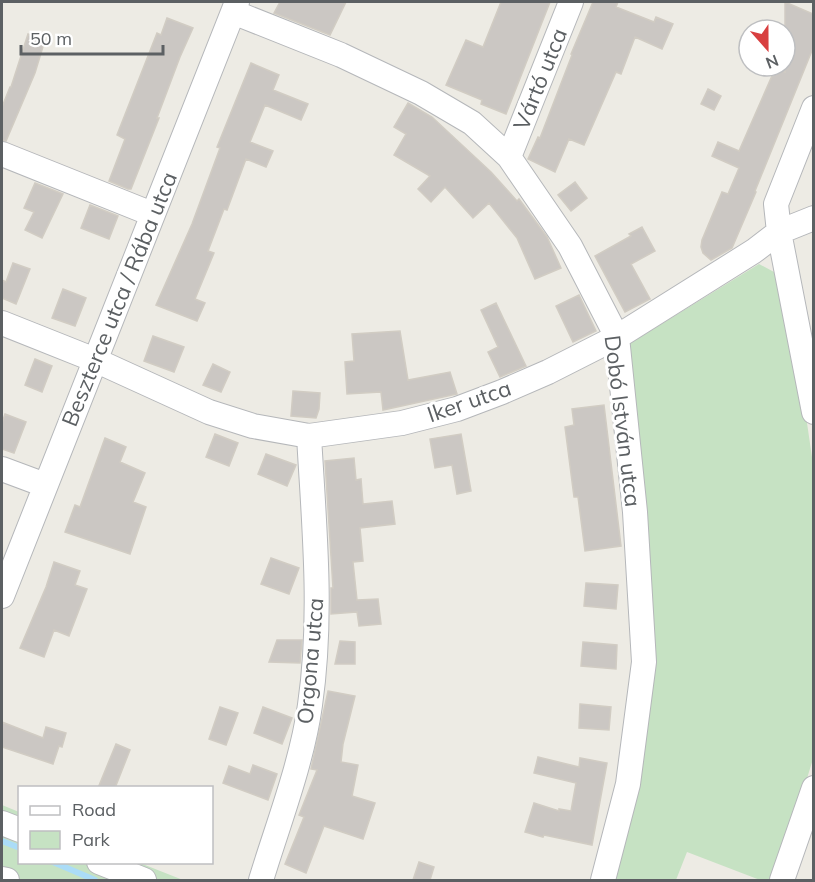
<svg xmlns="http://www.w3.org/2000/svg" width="815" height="882" viewBox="0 0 815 882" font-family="Mulish,sans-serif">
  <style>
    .green { fill: #c6e2c3 }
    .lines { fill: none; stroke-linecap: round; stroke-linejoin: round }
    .stream { stroke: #abdcf7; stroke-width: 6 }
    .building { fill: #cbc7c3; stroke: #d1ccc3; stroke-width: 1.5 }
    .minor-casing { stroke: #b5b7ba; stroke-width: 26 }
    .minor { stroke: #fff; stroke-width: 24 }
    .labels { text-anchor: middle; stroke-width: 6; stroke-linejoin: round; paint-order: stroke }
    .street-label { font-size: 22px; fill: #5c6063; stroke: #fff }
  </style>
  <rect width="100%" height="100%" fill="#edebe4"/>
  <path class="green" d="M759,264L774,272L785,296L795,341L813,464V759L795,817L771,880H760L687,852L676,880H612L635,784L629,344Z
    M2,805L19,812L20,862L140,863L183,880H2Z"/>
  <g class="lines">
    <path class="stream" d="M2,841L20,848
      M53,862L95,880"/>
  </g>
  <path class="building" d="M280,2H346L330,35L274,13Z
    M501,2H550L506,114L481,104L482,100L446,85L466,40L483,47Z
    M593,2H618L616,7L654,22L656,17L673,24L662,49L635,37L621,74L616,72L584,145L569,139L555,172L528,159L538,137L540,138L572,55L571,54Z
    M785,2L813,14V48L755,191L756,192L732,248L711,260L703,253L701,247L702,240L722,192L728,194L739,168L712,156L718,142L739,151L775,69L785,72Z
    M167,18L193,28L180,57L157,118H159L131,189H128L109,181L125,139L117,135L157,33L161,35Z
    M28,34L45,40L35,73L6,141L2,140V107L10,87H11Z
    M251,63L279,75L273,90L308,104L301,120L265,105L250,142L273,151L266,167L246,159L227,210L224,209L208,251L214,253L195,299L205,303L197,321L156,305L192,224L220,148L217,147Z
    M708,89L721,96L714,110L701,104Z
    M408,103L432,117L491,172L517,201L519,199L547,237L561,268L535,279L517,238L489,203L473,218L445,187L431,202L418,189L430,176L394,155L406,134L394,127Z
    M575,182L587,198L571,211L558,195Z
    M35,183L63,194L42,238L25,230L34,212L24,208Z
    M90,205L118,216L109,239L81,228Z
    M642,227L655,251L631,264L650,299L625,312L595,256L631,236L629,234Z
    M13,263L30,269L16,304L2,298V280L6,282Z
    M63,289L86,298L75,326L52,318Z
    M579,295L596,331L573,342L556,306Z
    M496,303L526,366L500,377L488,352L498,347L481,310Z
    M400,331L408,380L450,372L457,394L383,410L381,392L347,394L345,362L354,361L352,334Z
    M153,336L184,347L174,372L144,361Z
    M35,359L52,366L42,392L25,385Z
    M213,364L230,372L221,392L203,385Z
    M293,391L320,393L319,409L316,418L291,416Z
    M604,405L621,546L585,551L578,497H574L565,427L574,425L572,409Z
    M5,414L26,422L14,453L2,449V423Z
    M215,434L238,443L229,466L206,457Z
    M461,434L471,491L457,494L452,465L435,468L430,439Z
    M105,438L126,447L120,462L145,473L133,502L146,507L130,554L65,532L75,505L80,507Z
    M266,454L296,465L287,486L258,474Z
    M354,458L356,480L361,479L363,504L392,501L395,524L360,528L363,561L353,562L357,600L378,599L381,624L359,626L357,612L331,614V588H333L325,461Z
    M271,558L299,568L289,594L261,584Z
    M54,562L80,571L75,585L87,589L69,636L54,630L44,657L20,648L46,587Z
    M586,583L618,585L616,609L584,606Z
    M277,640H302L300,663L269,662Z
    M340,641L355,642V664H335Z
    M583,642L617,645L616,669L581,666Z
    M328,691L355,696L343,744L341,762L358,765L352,796L375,803L363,839L324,826L306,873L285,864L304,817L299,815L317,770L311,769Z
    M580,704L611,707L609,730L579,728Z
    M220,707L238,713L226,745L209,739Z
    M263,707L292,718L282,744L254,733Z
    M2,722L43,738L46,727L66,733L62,747L59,746L53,764L2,747Z
    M116,744L130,750L115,788H98Z
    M538,757L579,767L580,758L607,763L592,845L544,835L543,837L525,832L534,803L559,811V809L571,811L576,783L534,773Z
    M253,765L277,774L268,800L223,783L229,766L250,774Z
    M419,862L434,867L430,880H413Z"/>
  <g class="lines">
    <defs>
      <path id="minor" d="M233,12L341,55L421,93L472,123L509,157L570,246L617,337L635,512L644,662L628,784L603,880
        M814,108L776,204L779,232L814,412
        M2,154L152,214
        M509,157L571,2
        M2,323L95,360L209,412L253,426L309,436L402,423L457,409L502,392L548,372L617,337L754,251L779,232L814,218
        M2,469L45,485
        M2,596L237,2
        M2,823L20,830
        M99,862L144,880
        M2,879L7,880
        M261,880C278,824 302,763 310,705C323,615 314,525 309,436
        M782,880L814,788"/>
    </defs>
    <use href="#minor" class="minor-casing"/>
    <use href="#minor" class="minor"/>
  </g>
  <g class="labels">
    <g class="street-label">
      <text transform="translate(540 79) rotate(-68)" y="8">Vártó utca</text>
      <text transform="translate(119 299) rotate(-68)" y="8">Beszterce utca / Rába utca</text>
      <text transform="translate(469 401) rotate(-19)" y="8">Iker utca</text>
      <text transform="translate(623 421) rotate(83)" y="8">Dobó István utca</text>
      <text transform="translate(310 661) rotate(-85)" y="8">Orgona utca</text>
    </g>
  </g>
  <rect width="815" height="882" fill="none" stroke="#5c6063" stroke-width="6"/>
  <rect x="18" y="786" width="195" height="78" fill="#ffffff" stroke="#bebfc1" stroke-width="1.5"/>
  <rect x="30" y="806" width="30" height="9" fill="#ffffff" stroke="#bebfc1" stroke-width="1.5"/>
  <text x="72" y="816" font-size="18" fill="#5c6063">Road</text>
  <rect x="30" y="831" width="30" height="18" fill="#c6e2c3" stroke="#bebfc1" stroke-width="1.5"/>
  <text x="72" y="846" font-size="18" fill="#5c6063">Park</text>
  <g transform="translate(767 48) rotate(159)"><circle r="28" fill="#ffffff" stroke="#bebfc1" stroke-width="1.5"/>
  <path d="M0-4.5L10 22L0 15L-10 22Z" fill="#d83f40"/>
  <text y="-9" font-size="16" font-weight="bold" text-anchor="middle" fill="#5c6063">N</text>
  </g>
  <path d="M21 45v9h142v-9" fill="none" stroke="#5c6063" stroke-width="3"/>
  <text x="30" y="45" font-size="18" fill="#5c6063" stroke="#ffffff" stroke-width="4.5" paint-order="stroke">50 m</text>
</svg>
